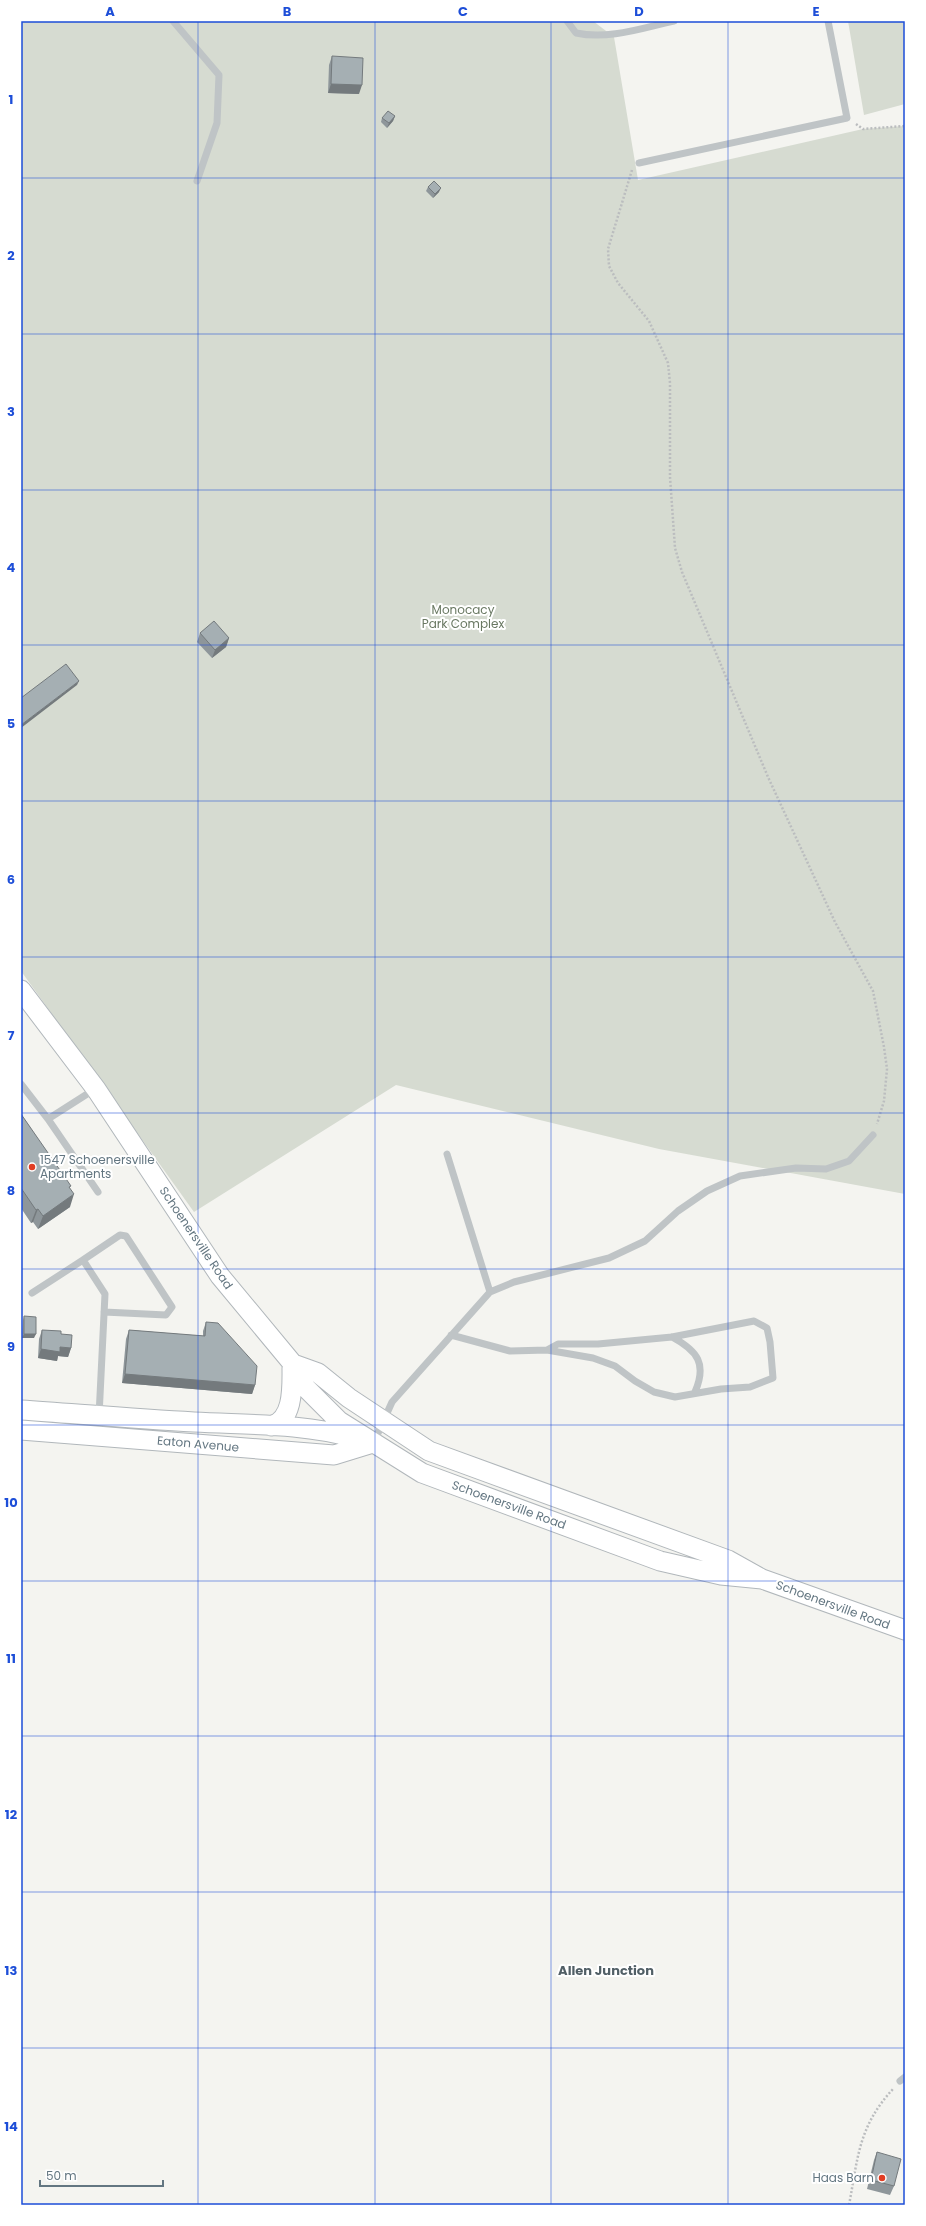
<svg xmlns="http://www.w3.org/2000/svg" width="926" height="2226" viewBox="0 0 926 2226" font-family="Poppins,sans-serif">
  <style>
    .green { fill: #d6dbd1 }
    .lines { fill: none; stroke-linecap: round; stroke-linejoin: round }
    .secondary-casing { stroke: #b1b7bb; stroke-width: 21 }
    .path { stroke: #bbbdbf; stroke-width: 2.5; stroke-dasharray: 2 2; stroke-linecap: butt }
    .lane { stroke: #bfc4c6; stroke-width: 7 }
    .secondary { stroke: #fff; stroke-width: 19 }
    .wall { fill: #8e969a }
    .shaded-wall { fill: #747a7d }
    .building { fill: #a5afb3; stroke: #747a7d }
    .grid { fill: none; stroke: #1d4ed8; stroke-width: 1; stroke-opacity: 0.55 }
    .poi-dot { fill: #e13d23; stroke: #fff; stroke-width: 1.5 }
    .labels { text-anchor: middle; stroke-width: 4; stroke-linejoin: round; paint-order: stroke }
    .park-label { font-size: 12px; fill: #697862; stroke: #fff }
    .poi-label { font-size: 12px; fill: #637681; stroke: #fff; text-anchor: start }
    .street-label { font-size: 12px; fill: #637681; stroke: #fff }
    .neighbourhood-label { font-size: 13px; font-weight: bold; fill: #515f66; stroke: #fff }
    .neatline { fill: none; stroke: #1d4ed8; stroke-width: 1.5 }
    .grid-label { font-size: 13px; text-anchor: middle; font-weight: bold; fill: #1d4ed8 }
  </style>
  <rect width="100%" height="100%" fill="#f4f4f0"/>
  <path class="green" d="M21,21H593L614,37L638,180L863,129L905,126V1194L659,1149L396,1085L194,1212L21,971Z
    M848,21H905V104L864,115Z"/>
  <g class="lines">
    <defs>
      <path id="secondary" d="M21,990L96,1089L220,1276L293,1364L303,1385L339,1421L422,1473L660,1561L721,1575L762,1579
        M293,1364L318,1373L349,1398L429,1451L728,1560L762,1579L905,1630
        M21,1410C79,1414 137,1419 194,1422C248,1425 303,1423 355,1438
        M271,1426C294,1420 292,1386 292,1368
        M21,1430L334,1455L373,1443"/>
    </defs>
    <use href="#secondary" class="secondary-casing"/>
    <path class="path" d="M856,124L863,129L905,126
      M632,170L608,249L609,266L618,283L649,321L668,363L670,383V477L675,548L682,572L768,777L835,922L873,991L884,1047L887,1069L884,1101L877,1124
      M849,2205C858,2158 858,2127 893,2089"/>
    <path class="lane" d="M173,21L219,75L217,123L197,181
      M567,21L576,33C609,40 642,28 674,21
      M639,163L847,118L828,21
      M21,1084L48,1119
      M95,1089L48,1119L98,1192
      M447,1154L490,1292
      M83,1260L120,1235L126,1236L172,1307L166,1315L104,1312
      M32,1293L83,1260L105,1294L99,1416
      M451,1335L510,1351L547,1350L593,1358L615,1366L635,1381L654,1392L675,1397L721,1389L750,1387L773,1378L770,1342L767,1328L754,1321L672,1337L598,1344H558L547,1350
      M672,1337C698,1351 707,1364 695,1392
      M374,1442L392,1402L490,1292L514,1282L609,1258L645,1241L678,1211L707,1191L740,1176L796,1168L826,1169L849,1161L873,1135
      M900,2081L905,2077"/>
    <use href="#secondary" class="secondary"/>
  </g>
  <path class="wall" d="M332,56L359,94L328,93L329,65Z
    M395,116L393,121L387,128L381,122L382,118Z
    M428,187L439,192L433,198L426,191Z
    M200,633L229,638L226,647L212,658L197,642Z
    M21,1114L70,1188V1207L38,1229L33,1222L31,1223L21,1208Z
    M24,1316L34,1338H22L23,1320Z
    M206,1322L255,1385L252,1394L122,1383L126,1339L129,1330L203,1336V1331Z
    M42,1330L61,1334L71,1348L68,1357L58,1356L57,1361L38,1358L39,1339Z
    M877,2152L894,2186L890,2195L867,2189L874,2160Z"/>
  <path class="shaded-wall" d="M331,84L362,85L359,94L328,93Z
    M395,116L393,121L387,128L389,123Z
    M441,188L439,192L433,198L435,194Z
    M229,638L226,647L212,658L215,650Z
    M79,681L77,685L21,728V725Z
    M74,1194L70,1207L38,1229L43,1216Z
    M38,1209L33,1222L31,1223L36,1210Z
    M24,1334H36L34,1338H22Z
    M60,1347L71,1348L68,1357L58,1356L57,1361L38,1358L41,1349Z
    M125,1374L255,1385L252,1394L122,1383Z"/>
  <path class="building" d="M332,56L363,58L362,85L331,84Z
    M388,111L395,116L389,123L382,118Z
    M434,181L441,188L435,194L428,187Z
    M214,621L229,638L215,650L200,633Z
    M66,664L79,681L21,725V698Z
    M21,1114L71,1186L69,1187L74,1194L43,1216L38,1209L36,1210L21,1188Z
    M24,1316L36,1317V1334H24Z
    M206,1322L218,1323L257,1366L255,1385L125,1374L129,1330L205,1336Z
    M42,1330L61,1331V1334L72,1335L71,1348L60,1347V1352L41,1349Z
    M877,2152L901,2159L894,2186L871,2180Z"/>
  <path class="grid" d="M198,21V2205M375,21V2205M551,21V2205M728,21V2205M21,178H905M21,334H905M21,490H905M21,645H905M21,801H905M21,957H905M21,1113H905M21,1269H905M21,1425H905M21,1581H905M21,1736H905M21,1892H905M21,2048H905"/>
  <g class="poi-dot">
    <circle cx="32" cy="1167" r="4"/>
    <circle cx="882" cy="2178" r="4"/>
  </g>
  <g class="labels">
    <g class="park-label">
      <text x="463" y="614">Monocacy<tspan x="463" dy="14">Park Complex</tspan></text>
    </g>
    <g class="poi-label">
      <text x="40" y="1164">1547 Schoenersville<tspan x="40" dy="14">Apartments</tspan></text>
      <text x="874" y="2182" text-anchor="end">Haas Barn</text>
    </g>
    <g class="street-label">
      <text transform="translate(196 1238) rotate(56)" y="4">Schoenersville Road</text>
      <text transform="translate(198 1444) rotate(5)" y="4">Eaton Avenue</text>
      <text transform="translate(509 1505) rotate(20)" y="4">Schoenersville Road</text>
      <text transform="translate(833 1605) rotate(20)" y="4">Schoenersville Road</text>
    </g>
    <g class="neighbourhood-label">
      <text x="606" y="1975">Allen Junction</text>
    </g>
  </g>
  <rect width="926" height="2226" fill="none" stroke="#ffffff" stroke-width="44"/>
  <path d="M40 2180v6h123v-6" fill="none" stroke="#637681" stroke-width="2"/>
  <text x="46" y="2180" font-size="12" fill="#637681" stroke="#ffffff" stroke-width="3" paint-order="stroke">50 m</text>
  <rect x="22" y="22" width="882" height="2182" class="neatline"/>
  <g class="grid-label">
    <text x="110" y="16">A</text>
    <text x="287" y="16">B</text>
    <text x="463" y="16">C</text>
    <text x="639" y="16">D</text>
    <text x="816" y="16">E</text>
    <text x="11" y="104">1</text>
    <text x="11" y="260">2</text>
    <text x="11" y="416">3</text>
    <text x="11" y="572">4</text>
    <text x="11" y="728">5</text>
    <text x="11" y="884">6</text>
    <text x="11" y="1040">7</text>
    <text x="11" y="1195">8</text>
    <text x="11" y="1351">9</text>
    <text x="11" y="1507">10</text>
    <text x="11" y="1663">11</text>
    <text x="11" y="1819">12</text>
    <text x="11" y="1975">13</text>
    <text x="11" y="2131">14</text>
  </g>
</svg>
